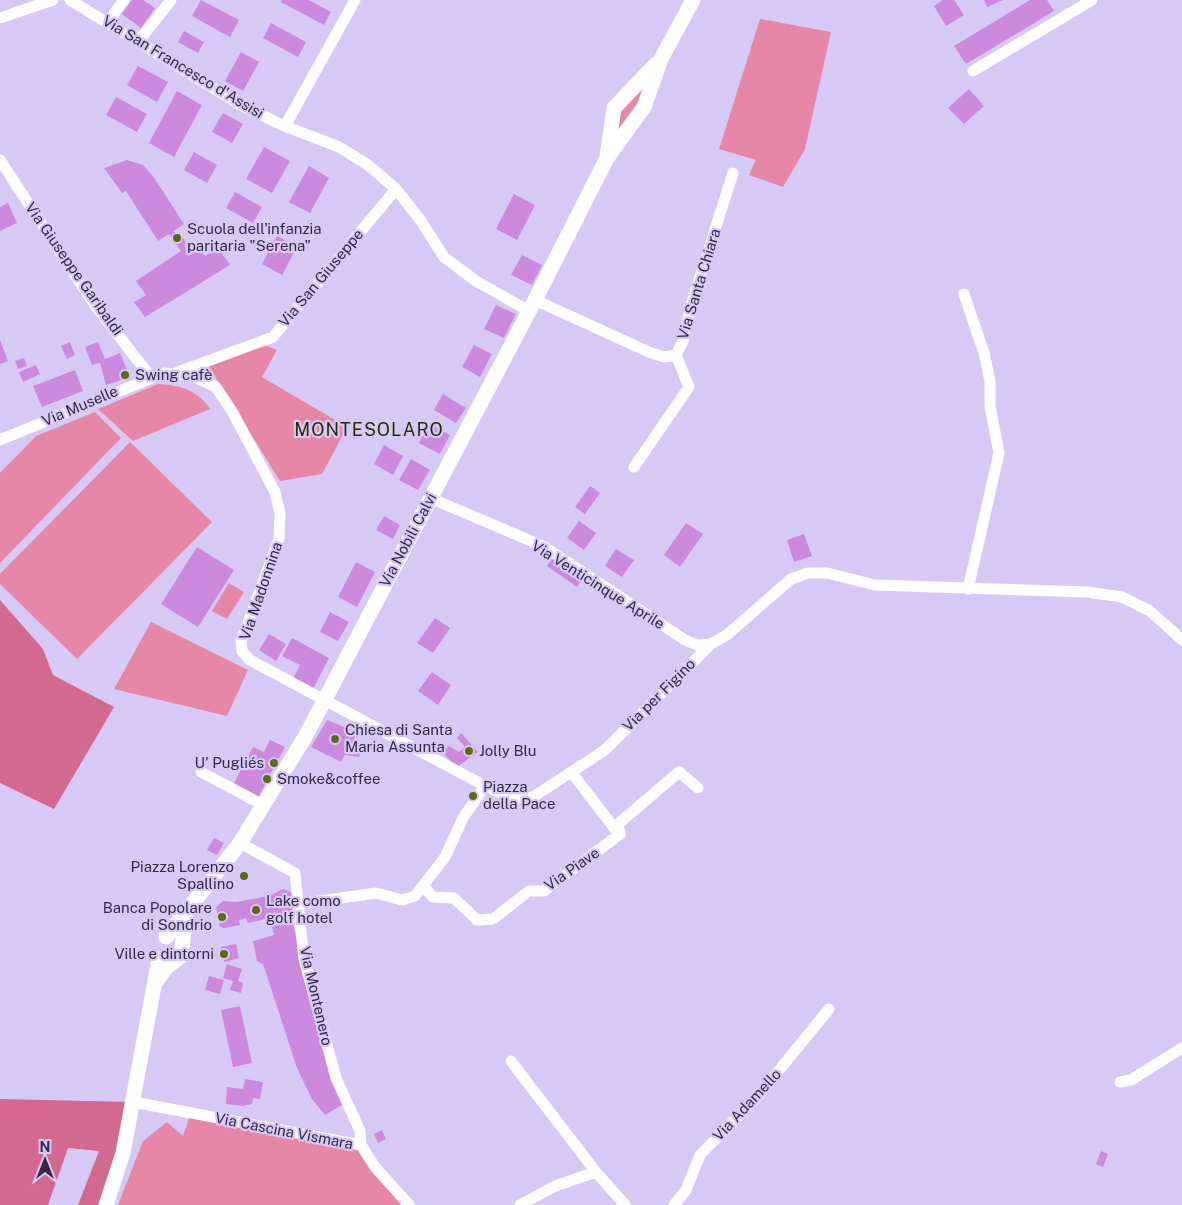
<svg xmlns="http://www.w3.org/2000/svg" width="1182" height="1205" viewBox="0 0 1182 1205" font-family="'Public Sans',sans-serif">
  <style>
    .green { fill: #e787a7 }
    .forest { fill: #d3698f }
    .building { fill: #cc89de }
    .lines { fill: none; stroke-linecap: round; stroke-linejoin: round }
    .minor { stroke: #fff; stroke-width: 11 }
    .major { stroke: #fff; stroke-width: 15 }
    .poi-dot { fill: #5c6a13; stroke: #d7c9f6; stroke-width: 2 }
    .labels { text-anchor: middle; stroke-width: 4.5; stroke-linejoin: round; paint-order: stroke }
    .street-label { font-size: 15px; fill: #342a48; stroke: #d7c9f6 }
    .poi-label { font-size: 15px; fill: #342a48; stroke: #d7c9f6; text-anchor: start }
    .quarter-label { font-size: 18px; letter-spacing: 1px; fill: #262d05; stroke: #d7c9f6 }
  </style>
  <rect width="100%" height="100%" fill="#d7c9f6"/>
  <path class="green" d="M760,19L831,32L805,149L783,187L749,175L756,160L719,149Z
    M651,75L639,108L613,143L617,110Z
    M264,345L277,350L262,377L347,427L322,474L280,481L208,365Z
    M158,384C180,385 198,390 210,409L133,441L98,409Z
    M95,412L121,438L0,563V473L36,436Z
    M130,442L212,522L77,659L0,584V574Z
    M229,583L244,592L227,619L212,611Z
    M151,622L248,670L227,716L114,689Z
    M191,1113L363,1150L409,1205H118L143,1141L167,1122L183,1136Z"/>
  <path class="forest" d="M0,600L43,649L53,675L114,707L54,809L0,783Z
    M0,1099L133,1102L106,1205H78L99,1151L68,1148L48,1205H0Z"/>
  <path class="building" d="M132,0H143L155,8L141,28L122,14Z
    M201,0L239,20L230,37L192,16Z
    M282,0H309L331,12L324,25L281,2Z
    M943,0H954L964,15L946,26L934,6Z
    M984,0H1003L987,7Z
    M1030,0H1047L1054,11L966,64L954,46Z
    M271,23L306,42L298,57L263,38Z
    M184,31L204,42L198,53L178,42Z
    M241,52L259,62L243,91L225,81Z
    M138,66L168,82L157,102L127,85Z
    M969,89L984,106L964,124L948,108Z
    M177,91L202,105L174,157L149,143Z
    M116,97L147,114L137,132L106,115Z
    M223,113L243,124L232,143L212,132Z
    M264,147L290,161L272,193L246,179Z
    M194,152L217,165L207,183L184,170Z
    M127,160L143,165L153,176L184,224L173,231L176,235L180,233L186,243L184,245L186,249L196,244L205,256L218,248L230,265L145,317L134,302L146,295L136,281L181,251L169,234L158,241L126,191L122,193L104,168Z
    M309,166L329,178L310,213L289,202Z
    M235,192L262,207L253,223L226,208Z
    M514,194L535,205L517,240L496,229Z
    M8,203L17,223L0,231V207Z
    M277,236L297,247L282,275L262,264Z
    M522,255L542,265L532,285L511,275Z
    M496,305L516,314L504,338L484,329Z
    M0,340L8,361L0,364Z
    M70,342L75,355L67,359L61,346Z
    M98,342L105,359L120,353L130,377L106,385L100,363L92,365L85,347Z
    M474,345L492,354L480,377L462,367Z
    M24,358L27,366L18,369L15,361Z
    M36,365L40,374L23,382L19,372Z
    M75,370L83,391L42,407L33,386Z
    M443,394L466,408L456,423L434,410Z
    M429,424L450,435L440,454L419,443Z
    M384,445L403,456L393,475L374,464Z
    M411,459L430,470L418,490L399,480Z
    M590,486L600,493L585,514L575,507Z
    M384,516L400,525L393,539L376,530Z
    M579,521L596,533L584,550L567,538Z
    M686,523L703,534L680,567L664,555Z
    M804,534L812,556L794,562L787,540Z
    M197,547L234,570L198,627L161,604Z
    M616,549L634,560L622,577L605,566Z
    M552,559L582,580L577,587L547,566Z
    M356,562L375,572L357,607L338,597Z
    M330,612L349,622L338,641L320,632Z
    M435,618L450,628L433,653L417,643Z
    M269,634L286,644L276,661L259,650Z
    M292,638L329,658L313,689L293,679L300,665L282,656Z
    M432,672L451,685L438,705L418,691Z
    M327,720L351,730L349,733L355,736L354,741L362,749L359,757L345,755L341,762L311,747Z
    M461,733L478,752L457,767L442,752L449,746L459,752L465,747L457,738Z
    M270,740L285,747L258,798L233,785L253,747L264,752Z
    M214,838L224,843L217,855L207,850Z
    M283,889L293,893L292,921L342,1105L325,1115L312,1099L297,1068L265,970L263,964L257,961L253,941L274,935L270,918L248,923L246,918L239,920L240,925L224,928L220,927L216,907L223,901L236,902L269,896Z
    M236,944L239,958L224,962L221,947Z
    M227,964L242,969L238,981L243,983L241,993L230,990L233,981L223,978Z
    M209,976L224,980L220,994L205,990Z
    M240,1006L252,1063L233,1067L221,1010Z
    M245,1079L263,1082L260,1099L253,1098L252,1104L243,1106L226,1104L227,1087L243,1089Z
    M382,1130L386,1139L378,1143L374,1134Z
    M1101,1151L1108,1154L1103,1167L1096,1164Z"/>
  <g class="lines">
    <path class="minor" d="M70,0L241,105L282,125L339,147L368,165L396,189L421,221L444,257L476,281L529,311
      M0,18L53,0
      M107,23L124,0
      M138,42L171,0
      M973,71L1092,0
      M285,126L355,0
      M0,160L94,304L150,376
      M964,294L984,353L990,381V406L999,453L968,589
      M535,300L651,353L665,357L676,355
      M676,355L683,341L691,305L733,173
      M178,372L273,337L396,189
      M0,440L164,373L193,376L216,387L233,413L275,492L280,514L279,539L241,641L242,651L250,660L485,786L515,799L533,797L605,750L711,644L728,634L791,579L808,573H827L875,585L1087,592L1122,597L1150,611L1182,640
      M634,467L689,387L676,355
      M430,498L545,547L685,640L697,645L711,644
      M201,772L263,805
      M571,772L619,834
      M240,843L295,873L304,959L336,1078L360,1131L361,1145
      M423,886L433,897L454,898L477,920L493,919L529,891H544L620,834L618,824L679,772L698,788
      M299,904L376,893L402,900L415,896L445,857L463,818L485,786
      M511,1061L596,1172
      M1120,1082L1131,1080L1182,1048
      M133,1102L361,1145L375,1167L409,1205
      M520,1205L555,1186L596,1172L625,1205
      M674,1205L686,1190L700,1155L759,1095L829,1009"/>
    <path class="major" d="M607,156L614,108L656,64
      M166,937L240,843L305,737L535,300L607,158L644,107L661,59L693,0
      M155,983L166,968L181,956L186,913
      M106,1205L123,1153L159,959"/>
  </g>
  <g class="poi-dot">
    <circle cx="177" cy="238" r="5"/>
    <circle cx="125" cy="375" r="5"/>
    <circle cx="335" cy="739" r="5"/>
    <circle cx="469" cy="751" r="5"/>
    <circle cx="274" cy="763" r="5"/>
    <circle cx="267" cy="779" r="5"/>
    <circle cx="473" cy="796" r="5"/>
    <circle cx="244" cy="876" r="5"/>
    <circle cx="256" cy="910" r="5"/>
    <circle cx="222" cy="917" r="5"/>
    <circle cx="224" cy="954" r="5"/>
  </g>
  <g class="labels">
    <g class="street-label">
      <text transform="translate(183 67) rotate(31)" y="5">Via San Francesco d'Assisi</text>
      <text transform="translate(74 269) rotate(55)" y="5">Via Giuseppe Garibaldi</text>
      <text transform="translate(321 278) rotate(-50)" y="5">Via San Giuseppe</text>
      <text transform="translate(699 284) rotate(-73)" y="5">Via Santa Chiara</text>
      <text transform="translate(80 406) rotate(-23)" y="5">Via Muselle</text>
      <text transform="translate(408 540) rotate(-62)" y="5">Via Nobili Calvi</text>
      <text transform="translate(598 585) rotate(32)" y="5">Via Venticinque Aprile</text>
      <text transform="translate(261 591) rotate(-71)" y="5">Via Madonnina</text>
      <text transform="translate(659 695) rotate(-45)" y="5">Via per Figino</text>
      <text transform="translate(572 869) rotate(-35)" y="5">Via Piave</text>
      <text transform="translate(316 996) rotate(77)" y="5">Via Montenero</text>
      <text transform="translate(747 1105) rotate(-47)" y="5">Via Adamello</text>
      <text transform="translate(284 1131) rotate(11)" y="5">Via Cascina Vismara</text>
    </g>
    <g class="poi-label">
      <text x="187" y="234">Scuola dell'infanzia<tspan x="187" dy="17">paritaria "Serena"</tspan></text>
      <text x="135" y="380">Swing cafè</text>
      <text x="345" y="735">Chiesa di Santa<tspan x="345" dy="17">Maria Assunta</tspan></text>
      <text x="479" y="756">Jolly Blu</text>
      <text x="264" y="768" text-anchor="end">U' Pugliés</text>
      <text x="277" y="784">Smoke&amp;coffee</text>
      <text x="483" y="792">Piazza<tspan x="483" dy="17">della Pace</tspan></text>
      <text x="234" y="872" text-anchor="end">Piazza Lorenzo<tspan x="234" dy="17">Spallino</tspan></text>
      <text x="266" y="906">Lake como<tspan x="266" dy="17">golf hotel</tspan></text>
      <text x="212" y="913" text-anchor="end">Banca Popolare<tspan x="212" dy="17">di Sondrio</tspan></text>
      <text x="214" y="959" text-anchor="end">Ville e dintorni</text>
    </g>
    <g class="quarter-label">
      <text x="369" y="436">MONTESOLARO</text>
    </g>
  </g>
  <g transform="translate(45 1160)" stroke="#d7c9f6" stroke-width="4" paint-order="stroke">
  <path d="M0-4L9 19L0 12L-9 19Z" fill="#342a48"/>
  <text y="-8" font-size="14" font-weight="bold" text-anchor="middle" fill="#342a48">N</text>
  </g>
</svg>
